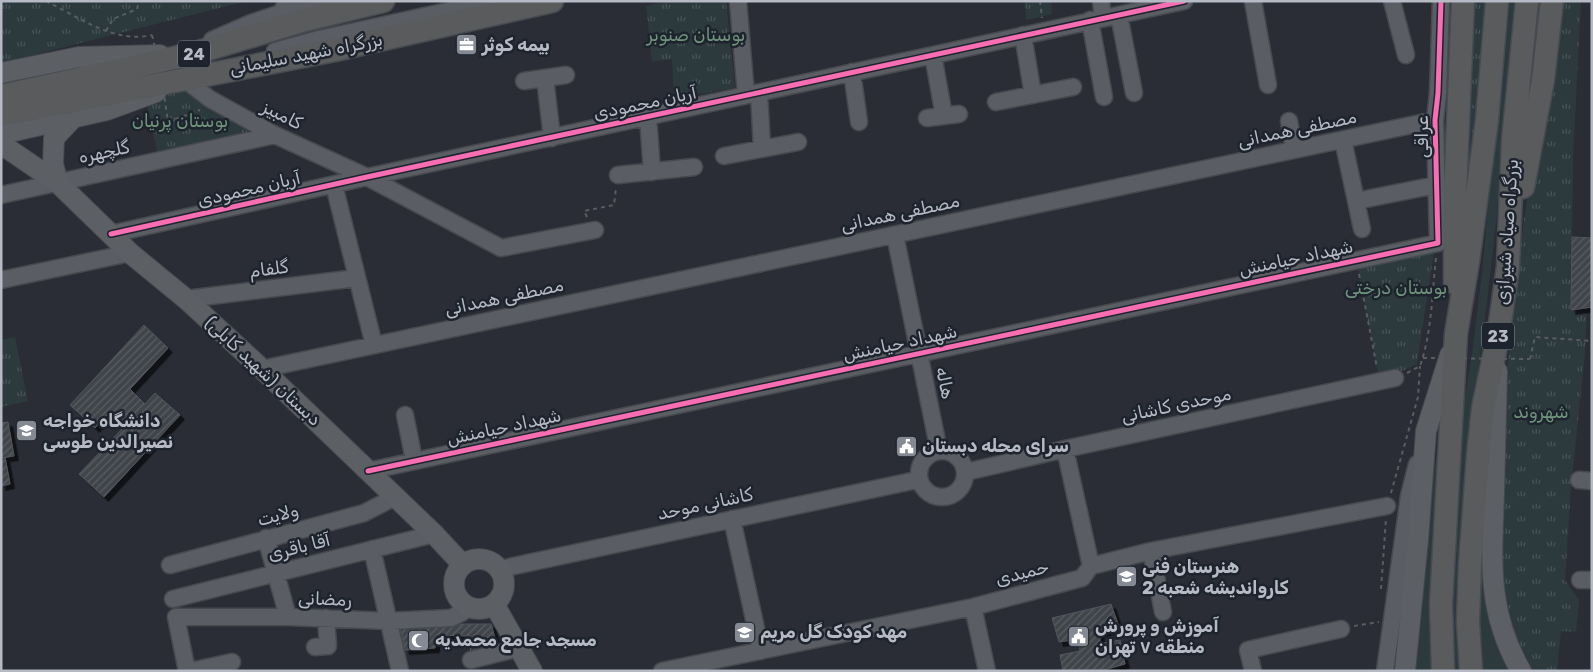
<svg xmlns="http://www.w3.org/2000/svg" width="1593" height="672" viewBox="0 0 1593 672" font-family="Rubik,'Noto Sans Arabic',sans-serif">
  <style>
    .grass { fill: url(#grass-tufts) }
    .garden { fill: #2c3a3d }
    .building { fill: url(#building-hatch); stroke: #52555d; filter: url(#shadow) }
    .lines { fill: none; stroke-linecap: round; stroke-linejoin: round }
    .minor-casing { stroke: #46494e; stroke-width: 19 }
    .major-casing { stroke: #45484f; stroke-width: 22 }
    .highway-casing { stroke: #464a51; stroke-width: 25 }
    .path { stroke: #595c61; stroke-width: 2; stroke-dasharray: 4 4; stroke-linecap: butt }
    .minor { stroke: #5a5d63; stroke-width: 16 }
    .major { stroke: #5c5f64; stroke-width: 20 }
    .highway { stroke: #595b5d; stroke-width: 22 }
    .path-bridge { stroke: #595c61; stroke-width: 2; stroke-dasharray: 4 4; stroke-linecap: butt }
    .cycleway-casing { stroke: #1e242e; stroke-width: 8 }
    .cycleway { stroke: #f96db3; stroke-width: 5 }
    .labels { text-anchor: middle; stroke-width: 5; stroke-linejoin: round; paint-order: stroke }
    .shield { fill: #1e242e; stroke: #888d98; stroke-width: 1 }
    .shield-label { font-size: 16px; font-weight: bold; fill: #b5bac5 }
    .park-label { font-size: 18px; fill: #6f937b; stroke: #1e242e }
    .poi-label { font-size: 18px; font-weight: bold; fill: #b5bac5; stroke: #1e242e; text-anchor: start }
    .street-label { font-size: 18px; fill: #b5bac5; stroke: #1e242e }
  </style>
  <defs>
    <pattern id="grass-tufts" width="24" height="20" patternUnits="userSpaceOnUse" patternTransform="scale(1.25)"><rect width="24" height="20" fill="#2c3a3d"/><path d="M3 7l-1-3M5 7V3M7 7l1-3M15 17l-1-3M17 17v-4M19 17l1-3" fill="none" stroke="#485458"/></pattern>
    <pattern id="building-hatch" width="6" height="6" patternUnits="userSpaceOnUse" patternTransform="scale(1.25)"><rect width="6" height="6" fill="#41444a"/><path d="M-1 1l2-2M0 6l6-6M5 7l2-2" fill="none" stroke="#5a5d63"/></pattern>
    <filter id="shadow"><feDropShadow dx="4.5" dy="4.5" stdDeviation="0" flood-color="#0009"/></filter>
  </defs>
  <rect width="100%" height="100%" fill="#2a2d35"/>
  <path class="grass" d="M1,1H247L1,63Z
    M670,1H726L735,88L674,98L672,59L652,62L646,6Z
    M1025,1H1051L1052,14L1026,20Z
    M1468,1H1488L1462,271Z
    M1556,1H1581L1573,160L1571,310L1587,314L1585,353L1571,489L1565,580L1579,600L1576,632L1561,631L1557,671H1525L1516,653L1498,572L1502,415L1524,220L1547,75Z
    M185,91L249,132L158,155L146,101Z
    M1435,245L1417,364L1396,374L1379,378L1357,263Z
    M15,337L28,401L1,407V340Z"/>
  <path class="garden" d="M1507,1H1518L1494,242L1473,418L1463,671H1454L1452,633L1453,535L1458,436L1472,355L1482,272Z
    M1447,405L1433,671H1412L1430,490Z
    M1485,486L1514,671H1480C1478,609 1480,548 1485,486Z"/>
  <path class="building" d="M1572,237L1592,238V307L1571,310Z
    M144,325L168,348L130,389L145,404L155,393L180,415L104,497L79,474L122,429L107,415L95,428L70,405Z
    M8,422L14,456L1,458V423Z
    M5,457L10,484L1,486V458Z
    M1111,604L1119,627L1100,633V644L1120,640L1125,664L1100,671H1063L1060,655L1080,651L1079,639L1059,642L1052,618Z
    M399,624H491L497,645L471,654L469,636L436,635L435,648L405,650Z"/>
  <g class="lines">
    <defs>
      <path id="minor" d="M738,1L746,95
        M1101,1L1103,18
        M1253,1L1268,85
        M1392,1L1406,55
        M281,13L313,8L326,1
        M1119,15L1134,93
        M1090,20L1104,97
        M1023,35L1033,95
        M212,40L251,23L281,13L287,1
        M275,51L319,39L494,1
        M933,55L944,116
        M852,72L859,122
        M190,76L184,79L210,99L275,135L367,177L501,248L595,230
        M545,78L552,138
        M524,81L566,75
        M759,93L762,148
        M996,102L1073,87
        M648,117L652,172
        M927,118L959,114
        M1289,121L1294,150
        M1343,140L1362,229
        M724,156L798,142
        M618,175L694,167
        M334,185L374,345
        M1,195L275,135
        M1356,201L1436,185
        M111,234L367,177L1184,1
        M895,235L939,451
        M1,280L130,253
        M186,299L357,278
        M262,369L1435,120
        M405,415L414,460
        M1065,449L1091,566
        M919 474a23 23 0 1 1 46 0a23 23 0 1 1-46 0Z
        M368,471L1438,243L1435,120L1438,93L1441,1
        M966,472L1065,449L1395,378
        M1579,480L1592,481
        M732,519L761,651
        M266,538L288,617
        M372,549L400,671
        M1151,551L1163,612
        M170,565L364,513L395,497
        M500,569L912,481H920
        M1580,580H1592
        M173,599L434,534
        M973,607L987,671
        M315,647L328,646L326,618
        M471,660L519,648
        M187,671L176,617H288L389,621L451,618L463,612L468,606
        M191,671L232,662
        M662,671L973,607L1082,578L1091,566L1151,551L1387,506
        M1253,671L1248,650L1341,629
        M1385,671L1409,496L1417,464"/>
      <path id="major" d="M1,73L79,57L160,55
        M1,134L107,110L156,92
        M1,144L58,183L53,164L54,138L73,118
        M58,183L130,253L186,299L262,369L434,534L463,565
        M1497,371C1496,411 1495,452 1494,493C1492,559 1486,611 1521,671
        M454 584a25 25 0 1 1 50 0a25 25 0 1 1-50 0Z
        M494,604L532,671
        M1405,671L1418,540L1426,431L1450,355"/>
      <path id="highway" d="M1,96L192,54L305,20L383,1
        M1,115L335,50L552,1
        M1523,187L1543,80L1552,1
        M1455,283V195L1463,1
        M1443,671L1441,604L1456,334L1468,261L1487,120L1497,1
        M1471,671L1468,622L1470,564L1478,455L1483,408L1498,337L1508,267L1513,140L1527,1"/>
    </defs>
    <use href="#minor" class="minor-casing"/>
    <use href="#major" class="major-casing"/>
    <use href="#highway" class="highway-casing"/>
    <path class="path" d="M46,1C78,17 115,44 152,35
      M1040,1L1042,18
      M106,31L113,19L137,9L139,1
      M168,122L200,110
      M587,217L584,211L614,205L616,188
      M1359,274L1377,368
      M1530,359L1535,337L1592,341
      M1407,373L1420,366C1432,332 1432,293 1436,258
      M1391,493L1418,397L1420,366
      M1381,589L1386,519
      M1354,626L1379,622"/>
    <use href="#minor" class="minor"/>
    <use href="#major" class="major"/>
    <use href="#highway" class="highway"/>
    <path class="path-bridge" d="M152,35L161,74L168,122
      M1423,358L1530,359"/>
    <defs>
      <path id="cycleway" d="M111,234L367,177L1184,1
        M368,471L1438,243L1435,120L1438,93L1441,1"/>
    </defs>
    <use href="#cycleway" class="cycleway-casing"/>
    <use href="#cycleway" class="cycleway"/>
  </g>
  <defs>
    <symbol id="office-square" viewBox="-11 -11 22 22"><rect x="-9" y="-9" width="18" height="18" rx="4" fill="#848993" stroke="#1e242e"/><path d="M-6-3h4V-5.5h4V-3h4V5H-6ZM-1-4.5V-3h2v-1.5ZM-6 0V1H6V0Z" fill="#fff"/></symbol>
    <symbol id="university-square" viewBox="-11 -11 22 22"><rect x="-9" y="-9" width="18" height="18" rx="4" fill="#848993" stroke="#1e242e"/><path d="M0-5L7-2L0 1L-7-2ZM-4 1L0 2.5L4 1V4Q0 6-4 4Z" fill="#fff"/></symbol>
    <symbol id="civic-square" viewBox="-11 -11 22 22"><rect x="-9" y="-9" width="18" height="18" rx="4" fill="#848993" stroke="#1e242e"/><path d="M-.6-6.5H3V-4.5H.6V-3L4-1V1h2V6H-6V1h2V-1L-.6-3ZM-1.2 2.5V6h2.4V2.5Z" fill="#fff"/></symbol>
    <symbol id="school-square" viewBox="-11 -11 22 22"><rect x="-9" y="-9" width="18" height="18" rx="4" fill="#848993" stroke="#1e242e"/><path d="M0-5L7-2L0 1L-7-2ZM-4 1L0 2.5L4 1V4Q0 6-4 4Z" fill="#fff"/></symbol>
    <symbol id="mosque-square" viewBox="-11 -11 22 22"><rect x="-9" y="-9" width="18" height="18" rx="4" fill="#848993" stroke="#1e242e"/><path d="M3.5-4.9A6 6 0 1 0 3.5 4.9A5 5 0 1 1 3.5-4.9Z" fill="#fff"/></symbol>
  </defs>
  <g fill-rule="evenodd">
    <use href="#office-square" x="454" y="32" width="25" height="25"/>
    <use href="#university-square" x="14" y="418" width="25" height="25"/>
    <use href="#civic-square" x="894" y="434" width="25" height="25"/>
    <use href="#school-square" x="1114" y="564" width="25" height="25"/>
    <use href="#school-square" x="732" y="620" width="25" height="25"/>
    <use href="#civic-square" x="1066" y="624" width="25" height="25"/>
    <use href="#mosque-square" x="406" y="628" width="25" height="25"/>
  </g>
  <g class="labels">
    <g class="shield">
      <rect x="178" y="40.5" width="32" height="27" rx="4"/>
      <rect x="1482" y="322.5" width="32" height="27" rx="4"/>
    </g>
    <g class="shield-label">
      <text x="194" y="60">24</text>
      <text x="1498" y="342">23</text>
    </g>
    <g class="park-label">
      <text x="696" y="41">بوستان صنوبر</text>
      <text x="180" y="127">بوستان پرنیان</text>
      <text x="1396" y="294">بوستان درختی</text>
      <text x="1541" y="418">شهروند</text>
    </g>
    <g class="poi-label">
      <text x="482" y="51">بیمه کوثر</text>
      <text x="43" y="427">دانشگاه خواجه<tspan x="43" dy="21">نصیرالدین طوسی</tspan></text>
      <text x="922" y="452">سرای محله دبستان</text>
      <text x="1142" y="573">هنرستان فنی<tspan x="1142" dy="21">کارواندیشه شعبه 2</tspan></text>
      <text x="1095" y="632">آموزش و پرورش<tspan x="1095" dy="21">منطقه ۷ تهران</tspan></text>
      <text x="760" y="638">مهد کودک گل مریم</text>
      <text x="435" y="646">مسجد جامع محمدیه</text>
    </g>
    <g class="street-label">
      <text transform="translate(306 54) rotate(-11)" y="6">بزرگراه شهید سلیمانی</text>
      <text transform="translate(645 103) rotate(-12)" y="6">آریان محمودی</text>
      <text transform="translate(282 115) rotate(27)" y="6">کامبیز</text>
      <text transform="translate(1297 129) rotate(-12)" y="6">مصطفی همدانی</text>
      <text transform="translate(1422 137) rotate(-90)" y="6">عراقی</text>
      <text transform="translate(104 152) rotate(-12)" y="6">گلچهره</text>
      <text transform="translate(249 189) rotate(-13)" y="6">آریان محمودی</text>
      <text transform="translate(900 213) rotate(-12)" y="6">مصطفی همدانی</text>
      <text transform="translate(1507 232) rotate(-86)" y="6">بزرگراه صیاد شیرازی</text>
      <text transform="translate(1296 258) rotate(-12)" y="6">شهداد حیامنش</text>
      <text transform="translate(269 269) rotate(-7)" y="6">گلفام</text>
      <text transform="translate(504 297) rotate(-12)" y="6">مصطفی همدانی</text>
      <text transform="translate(900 343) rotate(-12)" y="6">شهداد حیامنش</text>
      <text transform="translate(263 371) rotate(43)" y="6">دبستان (شهید کابلی)</text>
      <text transform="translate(945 383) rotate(78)" y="6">هاله</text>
      <text transform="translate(1176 405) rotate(-12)" y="6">موحدی کاشانی</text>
      <text transform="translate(504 427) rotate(-12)" y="6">شهداد حیامنش</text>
      <text transform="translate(705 504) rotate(-12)" y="6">کاشانی موحد</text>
      <text transform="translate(278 515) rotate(-15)" y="6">ولایت</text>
      <text transform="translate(299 547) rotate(-14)" y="6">آقا باقری</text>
      <text transform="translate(1022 573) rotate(-15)" y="6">حمیدی</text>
      <text transform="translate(325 599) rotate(2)" y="6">رمضانی</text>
    </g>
  </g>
  <rect width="1593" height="672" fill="none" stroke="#b5bac5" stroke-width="5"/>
</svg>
